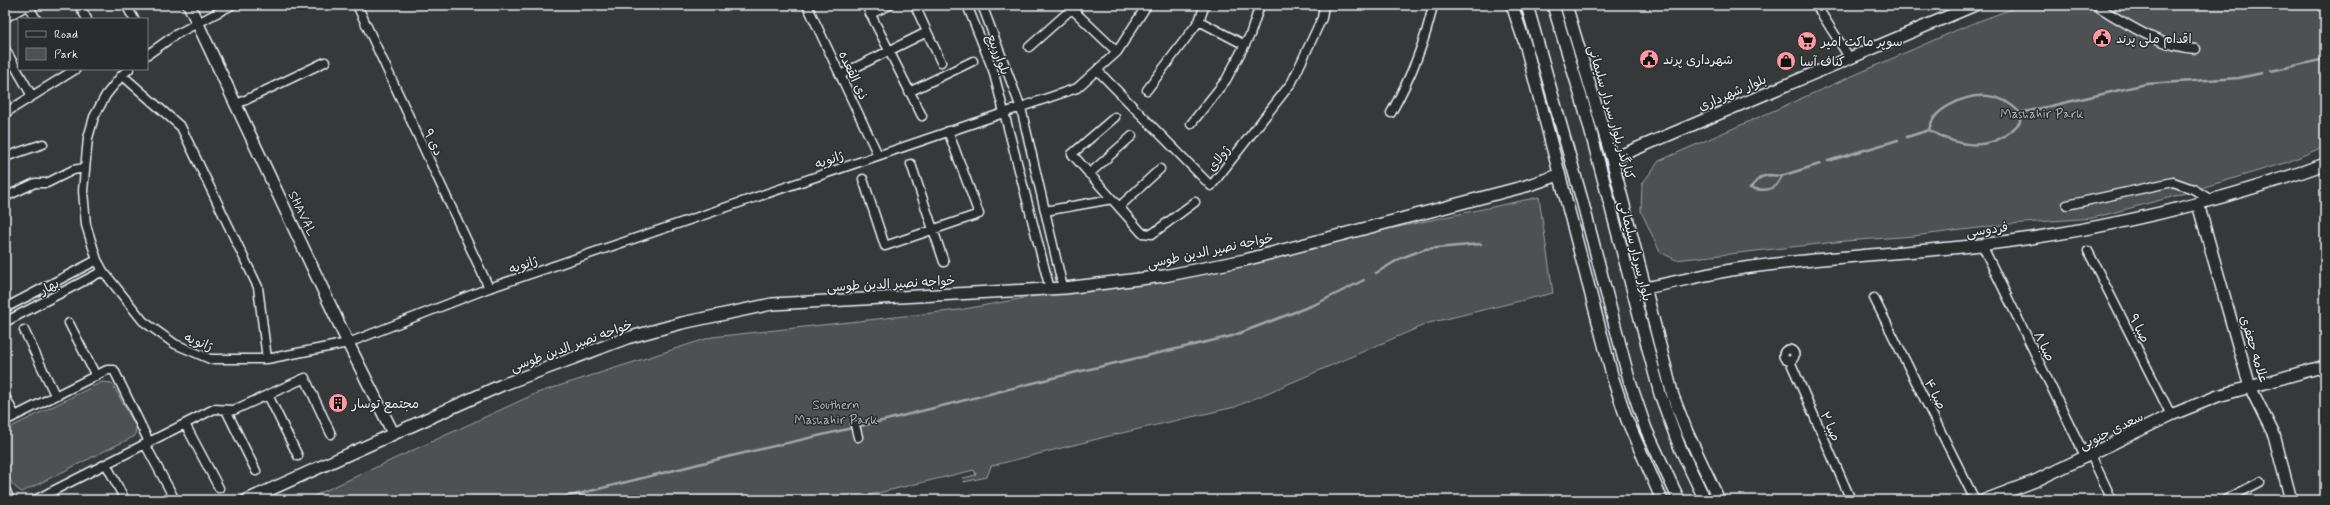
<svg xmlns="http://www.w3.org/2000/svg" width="2330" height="505" viewBox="0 0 2330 505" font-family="Mynerve,'Playpen Sans Arabic',sans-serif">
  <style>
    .green { fill: #4d5152; stroke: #9aa1a5 }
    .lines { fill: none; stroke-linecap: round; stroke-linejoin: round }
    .stream { stroke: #a0a7ac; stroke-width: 2.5 }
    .street-casing { stroke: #e8f1f8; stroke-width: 11 }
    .secondary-casing { stroke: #e8f1f8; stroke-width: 14 }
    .street { stroke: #2a2d2e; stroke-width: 8 }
    .secondary { stroke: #2a2d2e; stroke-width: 11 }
    .labels { text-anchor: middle; stroke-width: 3; stroke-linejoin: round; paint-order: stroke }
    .poi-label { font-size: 13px; fill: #e8f1f8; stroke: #2a2d2e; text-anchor: start }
    .street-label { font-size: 13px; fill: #e8f1f8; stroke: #2a2d2e }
    .park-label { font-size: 13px; fill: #b2b9be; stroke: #2a2d2e }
  </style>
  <rect width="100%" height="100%" fill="#35393a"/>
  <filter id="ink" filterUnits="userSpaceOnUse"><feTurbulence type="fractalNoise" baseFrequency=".025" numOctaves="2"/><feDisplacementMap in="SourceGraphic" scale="8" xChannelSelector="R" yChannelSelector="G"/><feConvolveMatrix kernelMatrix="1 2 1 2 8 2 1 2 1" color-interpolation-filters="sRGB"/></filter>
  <g filter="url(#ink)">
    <path class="green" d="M2022,5H2325V146L2288,162L2168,198L2093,218L2010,224L1914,236L1845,241L1676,260L1660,252L1641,211L1642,184L1659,161L1966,26Z
      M1539,197L1553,293L1429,323L1235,407L1113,435L991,466L987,477L964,482L963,478L976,475L974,470L849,500H305L537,393L712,337L959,310L1314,245Z
      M102,382L112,383L136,427L135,436L22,492C0,480 5,453 5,430Z"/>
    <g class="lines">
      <path class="stream" d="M2271,71L2325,59
        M1929,130C1932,117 1939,111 1950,105C1974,91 2001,92 2020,113
        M1907,137L1929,130C1961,149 1995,152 2020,122V113L2146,84L2239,78L2262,73
        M1828,161L1898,140
        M1750,188L1761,177L1769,175L1781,176L1820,164
        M1750,188C1763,191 1777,192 1781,176
        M1376,273L1401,258L1425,249L1481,244
        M554,500L727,457L878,422L1077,372L1232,336L1316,304L1364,280"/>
      <defs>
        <path id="street" d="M28,5L36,19
          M79,5L87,19
          M126,5L134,19
          M357,5L489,288
          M807,5L878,155
          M866,5L922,116
          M967,5L993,70L1050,289
          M982,5L1021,108L1063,288
          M1816,5L1849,57
          M2095,5C2126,23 2159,47 2196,49
          M917,10L941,62
          M1073,10L1117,52
          M870,14L890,5
          M5,18L28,5
          M1199,21L1245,45
          M1029,47L1076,5
          M5,49L32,96
          M147,55L175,35L232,5
          M129,69L122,75L106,95L94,117L88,138L83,191L86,225L97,260L103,271L143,321L175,344L210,359H267L348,343L489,288L1077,88L1117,52L1147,5
          M1097,70L1211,186L1292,82L1322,18L1324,5
          M122,75L181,127L258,287L267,359
          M840,75L927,32
          M1147,90L1199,21L1205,5
          M909,92L973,61
          M235,105L325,62
          M5,113L76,69
          M1391,113C1410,79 1425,43 1433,5
          M1115,117L1072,154L1142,233L1152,234L1195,202
          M1191,124L1226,80L1250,35L1260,5
          M5,157L43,144
          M911,164L944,262
          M1089,174L1132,136
          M863,179L885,246L979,214L948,131
          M5,197L35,183H47L73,170L85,168
          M2067,205L2173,182L2193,189L2211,200
          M1119,207L1160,169
          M1045,211L1112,199
          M1982,245L2086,458
          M2088,251L2171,415
          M1874,298L1975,500
          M5,308L97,260
          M5,322L103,271
          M69,323L96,376
          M24,330L55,395
          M1783.5 355a5.5 5.5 0 1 1 11 0a5.5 5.5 0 1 1-11 0Z
          M1790,361L1851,500
          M268,395L298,456
          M5,396L15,416
          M226,410L256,471
          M5,421L107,370H114L149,442
          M185,424L219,488
          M855,425L858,437
          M145,444L175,500
          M2091,455L2112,500
          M106,464L125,500
          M5,489L10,500
          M50,492L54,500
          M35,500L214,409L234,410L305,378L331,434
          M2225,500L2260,482"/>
        <path id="secondary" d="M189,5L348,343L393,433
          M1512,5L1526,47L1613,379L1627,420L1662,500
          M1527,5L1582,200L1629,379L1646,429L1679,500
          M1553,5L1585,110L1660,394L1680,448L1705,500
          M1566,5L1612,159L1673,396L1687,432L1719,500
          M5,8L11,5
          M1612,159L1975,5
          M2198,204L2250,387L2274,435L2291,500
          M1645,288C1676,282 1707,274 1737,269C1817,257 1899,254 1980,245C2097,231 2214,204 2325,164
          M247,500L502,385L627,338L682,323L772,304L1065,288L1164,276L1245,260L1526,186L1559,175
          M1985,500L2035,481L2171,415L2218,396L2325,366"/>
      </defs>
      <use href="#street" class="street-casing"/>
      <use href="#secondary" class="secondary-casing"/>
      <use href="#street" class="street"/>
      <use href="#secondary" class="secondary"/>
    </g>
  </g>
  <defs>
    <symbol id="civic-disc" viewBox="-11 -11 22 22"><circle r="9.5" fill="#ff9aa2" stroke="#2a2d2e"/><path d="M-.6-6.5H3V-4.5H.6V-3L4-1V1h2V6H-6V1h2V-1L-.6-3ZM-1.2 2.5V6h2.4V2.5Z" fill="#111"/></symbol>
    <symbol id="supermarket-disc" viewBox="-11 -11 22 22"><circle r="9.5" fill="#ff9aa2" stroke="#2a2d2e"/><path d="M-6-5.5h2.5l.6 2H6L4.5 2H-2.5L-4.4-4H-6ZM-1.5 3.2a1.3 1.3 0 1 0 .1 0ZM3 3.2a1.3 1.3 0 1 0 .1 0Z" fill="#111"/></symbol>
    <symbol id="shop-disc" viewBox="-11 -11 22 22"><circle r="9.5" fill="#ff9aa2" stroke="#2a2d2e"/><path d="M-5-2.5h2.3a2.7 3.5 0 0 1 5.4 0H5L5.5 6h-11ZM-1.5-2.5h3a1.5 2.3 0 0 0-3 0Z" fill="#111"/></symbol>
    <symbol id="building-disc" viewBox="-11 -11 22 22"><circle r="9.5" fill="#ff9aa2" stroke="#2a2d2e"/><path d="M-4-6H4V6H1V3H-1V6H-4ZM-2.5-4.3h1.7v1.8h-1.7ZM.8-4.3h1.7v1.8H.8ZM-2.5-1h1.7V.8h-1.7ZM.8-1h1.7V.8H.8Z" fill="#111"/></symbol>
  </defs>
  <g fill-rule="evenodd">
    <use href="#civic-disc" x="2091" y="27" width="22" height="22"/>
    <use href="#supermarket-disc" x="1796" y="30" width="22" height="22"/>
    <use href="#civic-disc" x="1638" y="48" width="22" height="22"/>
    <use href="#shop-disc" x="1775" y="50" width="22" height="22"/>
    <use href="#building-disc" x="327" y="392" width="22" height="22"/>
  </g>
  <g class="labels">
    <g class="poi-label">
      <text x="2116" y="43">اقدام ملی پرند</text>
      <text x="1821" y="46">سوپر ماکت امیر</text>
      <text x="1663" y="64">شهرداری پرند</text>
      <text x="1800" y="66">کناف آسا</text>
      <text x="352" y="408">مجتمع توسار</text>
    </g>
    <g class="street-label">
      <text transform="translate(999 54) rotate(69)" y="5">بلوارربیع</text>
      <text transform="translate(854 75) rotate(65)" y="5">ذی القعده</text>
      <text transform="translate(1732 92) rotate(-23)" y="5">بلوار شهرداری</text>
      <text transform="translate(1612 112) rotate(74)" y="5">کنارگذر بلوار سردار سلیمانی</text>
      <text transform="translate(434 142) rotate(65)" y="5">۹ دی</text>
      <text transform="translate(1218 158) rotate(-52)" y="5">ژولای</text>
      <text transform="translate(829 159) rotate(-19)" y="5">ژانویه</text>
      <text transform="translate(303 213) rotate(64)" y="5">SHAVAL</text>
      <text transform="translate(1987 229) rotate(-8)" y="5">فردوسی</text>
      <text transform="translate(1210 250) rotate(-12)" y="5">خواجه نصیر الدین طوسی</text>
      <text transform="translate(1636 251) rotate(76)" y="5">بلوار سردار سلیمانی</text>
      <text transform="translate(523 264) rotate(-19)" y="5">ژانویه</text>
      <text transform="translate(891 283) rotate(-3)" y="5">خواجه نصیر الدین طوسی</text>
      <text transform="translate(49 286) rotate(-27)" y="5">بهار</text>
      <text transform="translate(2140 328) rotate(63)" y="5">صبا ۹</text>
      <text transform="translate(199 341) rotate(22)" y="5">ژانویه</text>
      <text transform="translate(571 345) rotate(-20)" y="5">خواجه نصیر الدین طوسی</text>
      <text transform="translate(2045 346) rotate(64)" y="5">صبا ۸</text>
      <text transform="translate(2255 349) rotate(73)" y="5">علامه جعفری</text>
      <text transform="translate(1936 394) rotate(63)" y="5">صبا ۴</text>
      <text transform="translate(1831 426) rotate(66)" y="5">صبا ۲</text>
      <text transform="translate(2111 430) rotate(-26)" y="5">سعدی جنوبی</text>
    </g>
    <g class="park-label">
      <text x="2042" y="118">Mashahir Park</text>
      <text x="836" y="409">Southern<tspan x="836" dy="15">Mashahir Park</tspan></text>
    </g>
  </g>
  <rect width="2330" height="505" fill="none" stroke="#2a2d2e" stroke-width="20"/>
  <rect x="10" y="10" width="2310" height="485" fill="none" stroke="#e8f1f8" stroke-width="1.5" filter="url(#ink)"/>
  <rect x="18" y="18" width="130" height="52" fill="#2a2d2e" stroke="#767b7f"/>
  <rect x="26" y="31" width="20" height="6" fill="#2a2d2e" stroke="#767b7f"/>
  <text x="54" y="38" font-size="12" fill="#e8f1f8">Road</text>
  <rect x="26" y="48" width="20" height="12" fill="#4d5152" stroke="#767b7f"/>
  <text x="54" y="58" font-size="12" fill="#e8f1f8">Park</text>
</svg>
